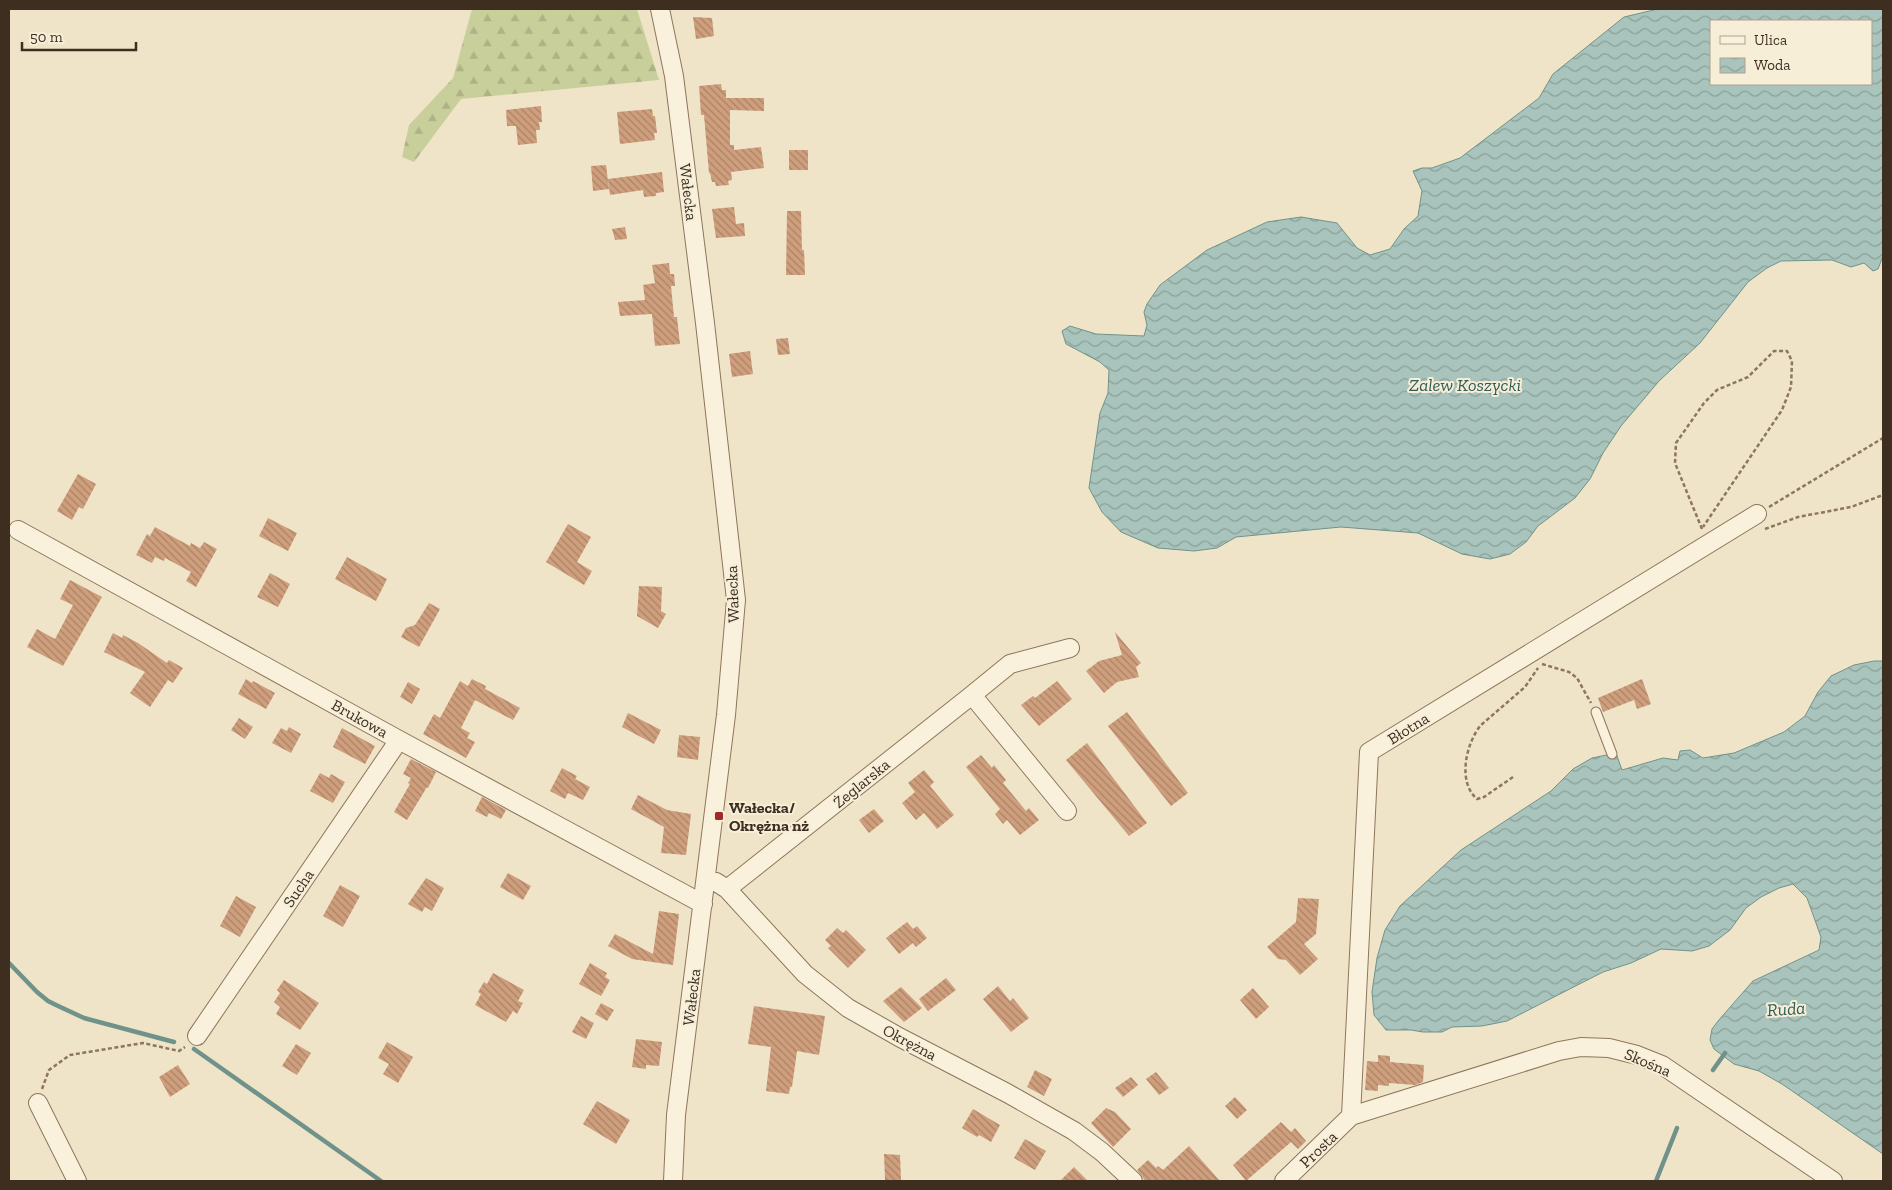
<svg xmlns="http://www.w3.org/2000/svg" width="1892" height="1190" viewBox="0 0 1892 1190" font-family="'Zilla Slab',serif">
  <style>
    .forest { fill: url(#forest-firs) }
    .water { fill: url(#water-waves); stroke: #6f938a; fill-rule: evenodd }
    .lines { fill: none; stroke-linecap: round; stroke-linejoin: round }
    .stream { stroke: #6f938a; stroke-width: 4.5 }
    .building { fill: url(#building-back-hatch) }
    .service-casing { stroke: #8d765c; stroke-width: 11 }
    .minor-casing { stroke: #8d765c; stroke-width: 20 }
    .path { stroke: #8d765c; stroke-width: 2.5; stroke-dasharray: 4 2.5; stroke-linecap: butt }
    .service { stroke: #faf1dc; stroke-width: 9 }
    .minor { stroke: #faf1dc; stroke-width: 18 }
    .poi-dot { fill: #9e2a2b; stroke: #f7eed8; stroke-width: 2 }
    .labels { text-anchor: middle; stroke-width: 4; stroke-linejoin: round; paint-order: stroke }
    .street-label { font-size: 16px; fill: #3d2e20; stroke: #f7eed8 }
    .poi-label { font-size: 16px; font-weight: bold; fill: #3d2e20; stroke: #f7eed8; text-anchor: start }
    .water-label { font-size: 18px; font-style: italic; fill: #2f5d5a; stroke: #f7eed8 }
  </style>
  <defs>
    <pattern id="forest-firs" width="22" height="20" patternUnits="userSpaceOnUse" patternTransform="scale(1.25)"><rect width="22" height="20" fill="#c9cf9b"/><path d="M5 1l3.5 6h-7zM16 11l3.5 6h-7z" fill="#aeb285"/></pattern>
    <pattern id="water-waves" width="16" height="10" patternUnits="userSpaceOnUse" patternTransform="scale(1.25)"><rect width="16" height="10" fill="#a9c4bc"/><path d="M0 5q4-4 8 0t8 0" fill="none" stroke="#8ba098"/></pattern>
    <pattern id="building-back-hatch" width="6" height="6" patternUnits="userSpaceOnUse" patternTransform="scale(1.25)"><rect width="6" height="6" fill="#cf9f7d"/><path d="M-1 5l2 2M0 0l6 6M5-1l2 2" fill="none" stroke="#a98266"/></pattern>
  </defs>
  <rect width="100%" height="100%" fill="#f0e4c8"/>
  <path class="forest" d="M472,9H637L659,80L461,99L414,162L402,157L409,125L453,78Z"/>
  <path class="water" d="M1658,9H1883V256L1878,269L1873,271L1864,263L1851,267L1832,260L1781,261L1767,268L1748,282L1700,343L1659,381L1621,426L1603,453L1590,479L1575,498L1538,526L1526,542L1510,554L1490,559L1462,554L1418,533L1341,527L1236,537L1217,548L1194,551L1158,548L1121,532L1102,512L1089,488L1100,413L1108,393L1109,370L1100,362L1066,344L1062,331L1070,326L1096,334L1144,336L1147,325L1144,312L1147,304L1160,285L1207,250L1267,222L1301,217L1337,223L1357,248L1370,255L1390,249L1404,229L1418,216L1422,191L1413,171L1422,168H1432L1460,158L1539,98L1553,74L1624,17ZM1711,21H1871V84H1711Z
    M1874,661H1883V1154L1782,1084L1759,1071L1734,1064L1714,1049L1710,1040L1712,1029L1718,1021L1753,981L1819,950L1821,937L1807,898L1793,884L1779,888L1761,897L1746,908L1730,930L1709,946L1692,951L1661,949L1631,963L1603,972L1507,1021L1482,1026L1452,1027L1442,1032H1423L1411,1030H1386L1374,1015L1372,992L1377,958L1385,930L1400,906L1461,850L1551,791L1573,769L1592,758L1616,753L1622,770L1663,758L1678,760L1680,751L1690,750L1703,758L1734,753L1784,732L1805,716L1818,692L1831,676L1854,665Z"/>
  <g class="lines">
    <path class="stream" d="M9,963L37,992L48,1001L56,1005L84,1018L174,1042
      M194,1049L381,1181
      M1713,1070L1725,1053
      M1656,1181L1677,1128"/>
  </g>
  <path class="building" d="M693,17L712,18L714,36L696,39Z
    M721,84L722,90H726V98H764V111L730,110V145H734V150L761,147L764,168L731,172L732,180L728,181L729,185L716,186L715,182H712L710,173H709L704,115H701L699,86Z
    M541,106L542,122H539L540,130H536L537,143L518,145L516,126H507L506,110Z
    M652,109L653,116H655L657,133H654L655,140L620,144L617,112Z
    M789,150H808V170H789Z
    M606,165L609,189L593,191L591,166Z
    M662,172L664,192L656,193V196L644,197L643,190L610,195L608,179Z
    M734,207L736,224L744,223L745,236L716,238L712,209Z
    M787,211H801L802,250H804L805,275H786Z
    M625,227L627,239L615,240L612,229Z
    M669,263L670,274H674L675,286H671L674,317H677L680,344L655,346L652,314L620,316L618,302L645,300L643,285L655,283L652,265Z
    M788,338L790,354L778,355L776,339Z
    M750,351L753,374L732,377L729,354Z
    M78,474L96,484L83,509L79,507L72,520L57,511Z
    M268,518L297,533L288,551L259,536Z
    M568,524L591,537L577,562L592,571L584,585L546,562Z
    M155,527L190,546L191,543L200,548L204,542L217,549L196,587L186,581L191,572L165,558L164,561L155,557L152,563L136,555L147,534L150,536Z
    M347,557L387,579L376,601L335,579Z
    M270,573L290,584L278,607L257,597Z
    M70,580L102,597L63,666L27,647L37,629L55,639L73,605L60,599Z
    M639,586L662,587L661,611L666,614L658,628L637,616Z
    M429,603L440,609L419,647L401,637L406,628L415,625Z
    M1115,632L1141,663L1136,667L1139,677L1117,682L1104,693L1086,671L1099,661L1122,655Z
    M113,633L122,638L123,635L138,643L167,663L169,660L183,668L173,683L168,680L150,707L130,693L145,672L104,652Z
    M246,679L252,683L253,681L275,693L266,709L238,694Z
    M472,679L486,686L485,689L520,708L513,720L475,700L461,728L470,733L467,738L475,742L466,758L423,734L434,714L440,718L460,681L468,686Z
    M1642,679L1651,704L1637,709L1634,700L1603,712L1598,698Z
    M1057,681L1072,699L1039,726L1021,705L1033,696L1035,698Z
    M408,682L420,689L412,704L400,697Z
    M1127,712L1188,793L1171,806L1108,726Z
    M628,713L661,730L654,744L622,727Z
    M239,718L253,727L245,739L231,730Z
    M289,727L301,734L291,753L272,743L281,728L287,731Z
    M342,728L375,746L365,764L333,747Z
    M679,735L700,737L698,760L677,757Z
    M1087,743L1147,823L1129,836L1066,760Z
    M981,755L992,768L994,765L1006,780L1003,783L1026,811L1029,808L1039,820L1020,835L1007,820L1003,824L995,814L1000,809L966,767Z
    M411,759L436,772L428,788L427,787L407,820L394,812L410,784L408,783L411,778L403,774Z
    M562,768L577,776L575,779L590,787L583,800L568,793L565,799L550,791Z
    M924,770L934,782L930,786L954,815L937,829L924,813L916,820L902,803L915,792L908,783Z
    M320,773L329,778L331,774L345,782L333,803L310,791Z
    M638,795L667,810L691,814L686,855L661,853L664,827L631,809Z
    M482,797L506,810L501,819L489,813L487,817L475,811Z
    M874,809L884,821L869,833L859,820Z
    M508,873L531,886L523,900L500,887Z
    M426,878L444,888L432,911L425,907L422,912L408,904Z
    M340,885L360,896L343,927L323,916Z
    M236,896L256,907L240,937L220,926Z
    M1298,898L1319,899L1316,934L1304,944L1318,959L1300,975L1286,960L1278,959L1267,947L1296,922Z
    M659,911L679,914L673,965L632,959L608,946L615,934L653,954Z
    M907,922L913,929L917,926L927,938L916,947L913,943L899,954L886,938Z
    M837,928L843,933L846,930L866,950L848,968L828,948L831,946L825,940Z
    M590,963L607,973L605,977L610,980L601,996L579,984Z
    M493,973L524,990L518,1001L523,1003L517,1014L513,1011L506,1022L475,1005L481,994L478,992L484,982L487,984Z
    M946,978L956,990L928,1011L919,999Z
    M284,980L319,1003L300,1030L276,1014L280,1007L274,1002L280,993L277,990Z
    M998,986L1010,1001L1013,998L1029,1018L1011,1032L983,999Z
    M901,987L922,1008L904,1022L883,1001Z
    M1253,988L1269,1007L1256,1019L1240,1000Z
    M601,1003L614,1010L607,1021L595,1014Z
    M754,1006L825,1016L819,1055L797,1051L792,1087H790L789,1094L766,1091L771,1047L748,1044Z
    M581,1016L594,1023L586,1039L572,1032Z
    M636,1039L662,1042L659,1066L646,1065V1069L632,1067Z
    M387,1042L413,1057L398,1083L383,1074L389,1064L378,1058Z
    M296,1044L311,1053L297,1075L282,1066Z
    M1378,1055L1390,1056V1062L1424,1065L1423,1082L1415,1085L1389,1083V1086L1378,1085V1091L1365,1090L1367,1061L1378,1062Z
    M178,1065L190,1084L170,1097L159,1077Z
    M1035,1070L1052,1079L1044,1096L1027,1087Z
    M1156,1072L1169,1088L1159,1095L1146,1079Z
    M1131,1077L1138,1085L1123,1097L1115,1088Z
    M1235,1097L1247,1110L1237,1119L1225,1106Z
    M597,1101L630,1120L616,1144L583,1124Z
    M1106,1108L1115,1112L1131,1129L1113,1147L1091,1123Z
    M973,1109L1000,1125L991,1142L979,1135L977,1137L962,1128Z
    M1281,1122L1291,1132L1295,1128L1306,1141L1298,1149L1291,1142L1246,1181L1233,1165Z
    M1025,1139L1046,1151L1035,1170L1014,1158Z
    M1189,1146L1220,1181H1143L1144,1179L1137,1170L1148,1160L1156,1168L1158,1166L1163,1170Z
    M884,1154L900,1155L901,1180H885Z
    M1074,1167L1088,1181H1060Z"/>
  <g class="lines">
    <defs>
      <path id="service" d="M1596,712L1612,754"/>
      <path id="minor" d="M660,9L674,76L705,323L736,600L726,715L676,1115L673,1181
        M18,530L399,740L703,904
        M972,695L1010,664L1070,648
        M706,881L716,882L727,889L805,974L848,1008L899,1037L1007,1093L1074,1131L1102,1152L1133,1181
        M727,889L972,695L1067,811
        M197,1036L399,740
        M38,1103L77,1181
        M1351,1116L1369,752L1757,514
        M1284,1181L1351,1116L1559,1051L1581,1047L1609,1048L1637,1055L1662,1065L1833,1181"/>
    </defs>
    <use href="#service" class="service-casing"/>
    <use href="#minor" class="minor-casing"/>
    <path class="path" d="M1769,507L1883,438
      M1702,529L1675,463L1676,443L1704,403L1717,390L1748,377L1774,351H1787L1792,361L1791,387L1782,410L1703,527
      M1765,529L1798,517L1851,507L1883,495
      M1542,664L1569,672L1577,678L1591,703
      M1513,777L1484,797L1477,799C1457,782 1466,743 1481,725L1525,687L1538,668
      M42,1089L49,1070L70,1055L143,1043L179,1051L185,1047"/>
    <use href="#service" class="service"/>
    <use href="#minor" class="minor"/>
  </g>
  <rect class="poi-dot" x="714" y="811" width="10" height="10" rx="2.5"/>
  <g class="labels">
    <g class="street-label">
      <text transform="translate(689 192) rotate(83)" y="6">Wałecka</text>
      <text transform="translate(732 594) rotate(-92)" y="6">Wałecka</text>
      <text transform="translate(360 718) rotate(29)" y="6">Brukowa</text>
      <text transform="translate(1408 728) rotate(-32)" y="6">Błotna</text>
      <text transform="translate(861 783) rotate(-39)" y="6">Żeglarska</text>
      <text transform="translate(298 888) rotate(-56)" y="6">Sucha</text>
      <text transform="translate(691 997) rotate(-83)" y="6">Wałecka</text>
      <text transform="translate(910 1042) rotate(28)" y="6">Okrężna</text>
      <text transform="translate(1648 1062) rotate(23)" y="6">Skośna</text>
      <text transform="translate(1318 1149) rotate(-44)" y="6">Prosta</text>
    </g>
    <g class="poi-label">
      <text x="729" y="813">Wałecka/<tspan x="729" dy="18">Okrężna nż</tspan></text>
    </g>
    <g class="water-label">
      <text x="1465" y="391">Zalew Koszycki</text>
      <text transform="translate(1786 1009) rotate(-4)" y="6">Ruda</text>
    </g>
  </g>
  <rect width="1892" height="1190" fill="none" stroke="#3d2e20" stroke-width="20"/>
  <rect x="1710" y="20" width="162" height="65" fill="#f7eed8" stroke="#ada18e"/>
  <rect x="1720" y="36" width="25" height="8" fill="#faf1dc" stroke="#ada18e"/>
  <text x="1754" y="45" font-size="15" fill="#3d2e20">Ulica</text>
  <rect x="1720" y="58" width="25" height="15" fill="url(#water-waves)" stroke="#ada18e"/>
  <text x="1754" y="70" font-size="15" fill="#3d2e20">Woda</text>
  <path d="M22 42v8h114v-8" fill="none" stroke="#3d2e20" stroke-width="2.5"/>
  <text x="30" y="42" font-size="15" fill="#3d2e20" stroke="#f7eed8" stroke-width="4" paint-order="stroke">50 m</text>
</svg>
